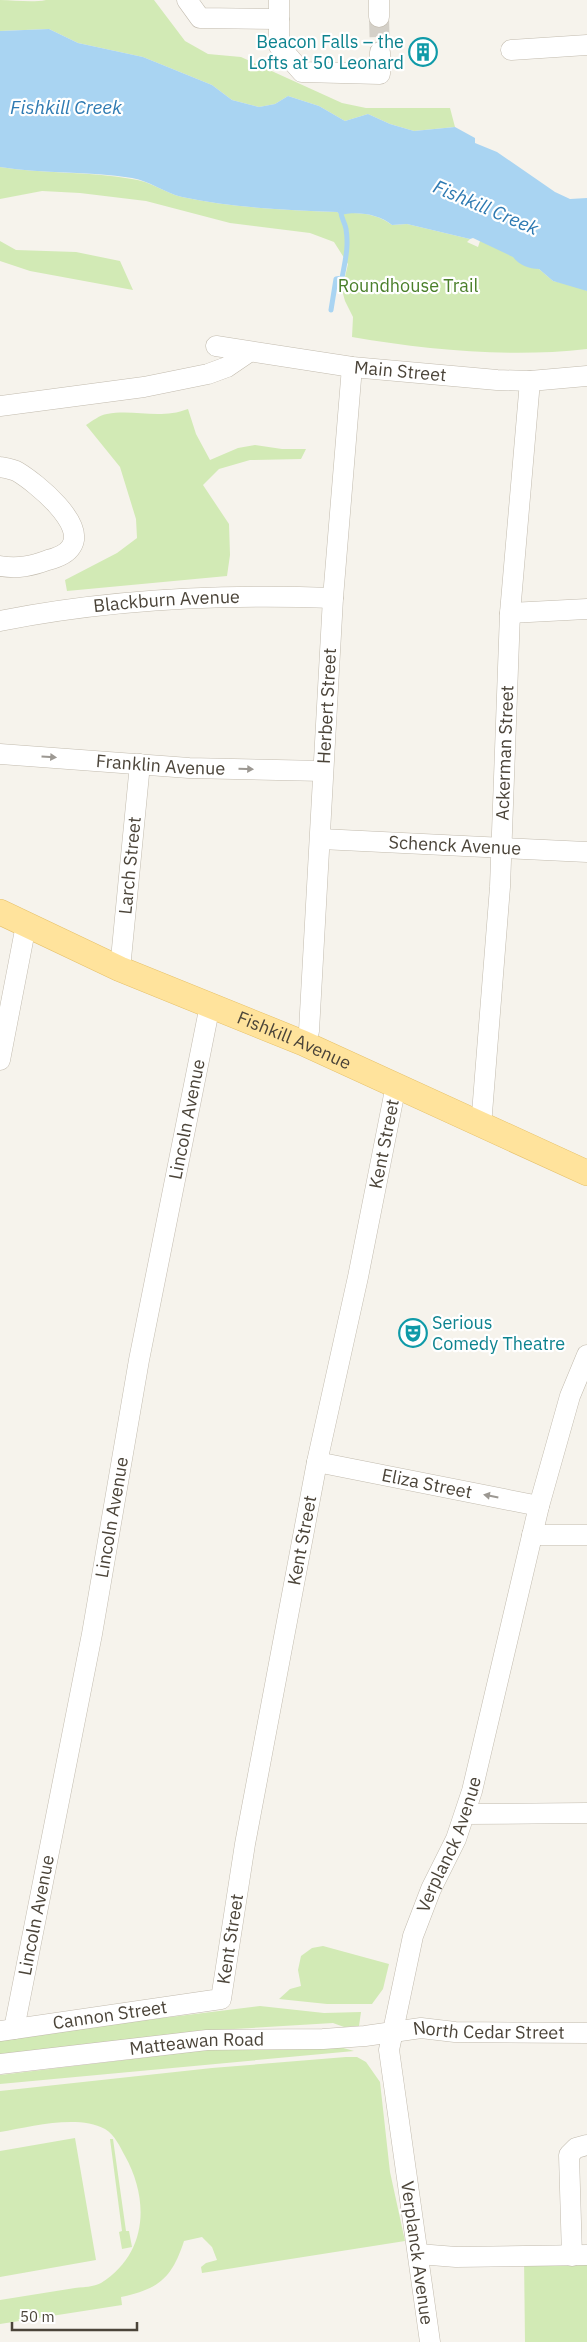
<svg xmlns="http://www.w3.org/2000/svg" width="587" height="2342" viewBox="0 0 587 2342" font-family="'IBM Plex Sans',sans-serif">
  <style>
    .green { fill: #d2eab5 }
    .water { fill: #a9d4f2 }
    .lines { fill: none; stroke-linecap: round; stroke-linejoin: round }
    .stream { stroke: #a9d4f2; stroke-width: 5 }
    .minor-tunnel { stroke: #d4d0c8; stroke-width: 20; stroke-dasharray: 20 10; stroke-linecap: butt }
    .minor-casing { stroke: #c2bbae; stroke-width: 21 }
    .major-casing { stroke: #e6c16a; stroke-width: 26 }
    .minor { stroke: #fff; stroke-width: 20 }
    .major { stroke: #ffe39c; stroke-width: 25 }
    .oneway { fill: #9c9892 }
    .labels { text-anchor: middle; stroke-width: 4.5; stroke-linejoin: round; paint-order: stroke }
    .culture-label { font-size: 18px; fill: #0d838f; stroke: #fff; text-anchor: end }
    .park-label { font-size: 18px; fill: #4a7f2a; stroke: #fff }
    .street-label { font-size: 18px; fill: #4b4439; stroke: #fff }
    .water-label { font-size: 19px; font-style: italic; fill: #2e7ab2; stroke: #fff }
  </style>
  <rect width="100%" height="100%" fill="#f6f3ec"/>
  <path class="green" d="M0,0C15,0 31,3 46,0H154L185,41L208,54L241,57L342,103L366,108H450L455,127L414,131L390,124L368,114L345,121L319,106L288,96L275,104L259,107L232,100L212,85L143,57L78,43L49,29L0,31Z
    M0,167C44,174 88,171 132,179C150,181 165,193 182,197C233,208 285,210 337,212L341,214C356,211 379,214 392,225L407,224L470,239L467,242L478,247L480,241L489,243L539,269L553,281L576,286L587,291V349C510,358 428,350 352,337L353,317L345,301L342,290L348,264L334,242L310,233L230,223L146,201L80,193L42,191L0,199Z
    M0,241L16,250L76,252L120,261L133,290L30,271L0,261Z
    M188,409L196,434L210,460L238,448L255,445L282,449H306L301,459L250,460L219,469L203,485L229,524L230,555L227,576L67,591L65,580L117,553L137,538L136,519L120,467L86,425C92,421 100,415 107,414C135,409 159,420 188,409Z
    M323,1946L389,1964L383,1989L372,2004H327L279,1999L290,1989L301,1986L298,1970L301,1956L312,1948Z
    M260,2006L324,2013L361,2012L359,2026L344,2027L333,2023L200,2031L0,2055V2038Z
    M340,2047L354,2051L0,2084V2075L207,2050Z
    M346,2057H357L366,2062L380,2082L390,2172L405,2241L202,2273L201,2267L206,2263L217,2260L212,2247L202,2237L184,2241C172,2278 159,2289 121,2297L122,2305L0,2324V2300C25,2296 50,2292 75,2288C83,2287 94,2287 101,2283C147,2254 150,2201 125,2156C120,2147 115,2135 105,2129C77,2114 30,2127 0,2132V2091L212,2068Z
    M75,2138L96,2260L0,2277V2151Z
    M110,2139H113L126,2231H129L132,2247L122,2249L119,2232L122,2231Z
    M587,2255V2342H525L524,2256Z"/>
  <path class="water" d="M49,29L78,43L143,57L212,85L232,100L259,107L275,104L288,96L319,106L345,121L368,114L390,124L414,131L455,127L475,138V143L497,152L555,192L570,199L587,198V291L553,281L539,269C529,269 519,265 513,257L473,238L470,239L407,224L392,225C379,214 356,211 341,215L337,212C285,210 233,208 182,197C165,193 150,181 132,178C88,171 44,174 0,167V31Z"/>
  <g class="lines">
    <path class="stream" d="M331,310L336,279L342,278C345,261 349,247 346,229C345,222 340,217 341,210"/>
    <path class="minor-tunnel" d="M379,17L380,52"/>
    <defs>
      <g id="minor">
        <path d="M187,0L200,18L279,19"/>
        <path d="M279,0V46L302,72L380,74V52"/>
        <path d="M379,0V17"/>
        <path d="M511,50L587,45"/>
        <path id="s1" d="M216,346L352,367L497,380L530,381L587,376"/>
        <path d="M0,406L144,387L208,374L227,367L249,352"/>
        <path d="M0,467C6,468 13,469 18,472C36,483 87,524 71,547C66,555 56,558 48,560C32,566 18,569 0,566"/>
        <path d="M510,613L587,609"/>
        <path id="s2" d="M0,621C110,599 222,594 333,598"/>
        <path id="s3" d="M0,754L189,768L323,771"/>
        <path id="s4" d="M321,839L587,852"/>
        <path id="s5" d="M120,969L140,764"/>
        <path id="s6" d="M303,1043L309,1031L333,598L352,367"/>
        <path d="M0,1060L26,925"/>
        <path id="s7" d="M481,1126L500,887L510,613L530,381"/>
        <path id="s8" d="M317,1462L539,1506"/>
        <path d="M532,1535H587"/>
        <path d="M465,1814L587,1813"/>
        <path id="s9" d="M14,2029L92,1634L139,1360L210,1005"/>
        <path id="s10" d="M0,2031L221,1999L245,1844L317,1462L358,1277L396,1085"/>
        <path id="s11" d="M0,2064L207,2040L323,2039L365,2036L421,2028L455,2032L587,2033"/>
        <path d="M418,2254L456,2257L587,2255"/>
        <path d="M572,2256L569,2155L576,2148L587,2145"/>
        <path id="s12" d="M430,2342L389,2050L413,1936L431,1889L456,1839L472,1791L539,1506L570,1396L587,1355"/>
      </g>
      <g id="major">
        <path id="s13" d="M0,912L120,969L303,1043L587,1173"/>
      </g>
    </defs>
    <use href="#minor" class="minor-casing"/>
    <use href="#major" class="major-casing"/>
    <use href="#minor" class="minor"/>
    <use href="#major" class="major"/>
  </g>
  <defs><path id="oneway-solid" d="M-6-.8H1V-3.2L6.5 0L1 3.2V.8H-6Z" transform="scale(1.25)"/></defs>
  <g class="oneway">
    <use href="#oneway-solid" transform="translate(49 757) rotate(4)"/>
    <use href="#oneway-solid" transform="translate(246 769) rotate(2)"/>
    <use href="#oneway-solid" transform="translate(491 1496) rotate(-169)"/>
  </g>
  <defs>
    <symbol id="building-ring" viewBox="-11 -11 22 22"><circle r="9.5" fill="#fff" stroke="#0f9aa8" stroke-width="1.5"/><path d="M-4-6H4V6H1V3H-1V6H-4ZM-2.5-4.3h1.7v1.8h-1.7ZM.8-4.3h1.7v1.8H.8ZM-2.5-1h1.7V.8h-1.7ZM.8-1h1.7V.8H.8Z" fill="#0f9aa8"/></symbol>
    <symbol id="theatre-ring" viewBox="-11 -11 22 22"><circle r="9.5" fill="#fff" stroke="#0f9aa8" stroke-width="1.5"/><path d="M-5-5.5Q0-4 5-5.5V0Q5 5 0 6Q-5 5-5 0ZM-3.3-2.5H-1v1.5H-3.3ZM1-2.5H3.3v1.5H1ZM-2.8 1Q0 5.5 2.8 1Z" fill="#0f9aa8"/></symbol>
  </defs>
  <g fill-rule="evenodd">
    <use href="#building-ring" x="407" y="36" width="32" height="32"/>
    <use href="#theatre-ring" x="397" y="1317" width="32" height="32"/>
  </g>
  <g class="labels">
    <g class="culture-label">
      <text x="404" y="48">Beacon Falls – the<tspan x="404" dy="21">Lofts at 50 Leonard</tspan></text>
      <text x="432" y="1329" text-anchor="start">Serious<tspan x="432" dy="21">Comedy Theatre</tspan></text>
    </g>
    <g class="park-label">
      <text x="408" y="292">Roundhouse Trail</text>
    </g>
    <g class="street-label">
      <text dy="6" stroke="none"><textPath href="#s1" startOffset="186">Main Street</textPath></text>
      <text dy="6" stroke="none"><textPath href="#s2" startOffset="168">Blackburn Avenue</textPath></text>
      <text dy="6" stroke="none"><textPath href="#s6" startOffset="339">Herbert Street</textPath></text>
      <text dy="6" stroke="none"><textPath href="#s7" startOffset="374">Ackerman Street</textPath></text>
      <text dy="6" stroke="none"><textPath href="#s3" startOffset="161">Franklin Avenue</textPath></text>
      <text dy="6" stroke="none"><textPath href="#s4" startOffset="134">Schenck Avenue</textPath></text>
      <text dy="6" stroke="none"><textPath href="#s5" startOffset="104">Larch Street</textPath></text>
      <text dy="6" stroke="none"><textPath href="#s13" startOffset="321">Fishkill Avenue</textPath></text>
      <text dy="6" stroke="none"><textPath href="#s9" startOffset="926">Lincoln Avenue</textPath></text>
      <text dy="6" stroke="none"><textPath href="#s10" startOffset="1094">Kent Street</textPath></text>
      <text dy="6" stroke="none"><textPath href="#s8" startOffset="112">Eliza Street</textPath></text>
      <text dy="6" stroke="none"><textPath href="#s9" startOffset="521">Lincoln Avenue</textPath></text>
      <text dy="6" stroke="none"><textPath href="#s10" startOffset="689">Kent Street</textPath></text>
      <text dy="6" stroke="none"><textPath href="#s12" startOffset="510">Verplanck Avenue</textPath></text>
      <text dy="6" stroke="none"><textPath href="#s9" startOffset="116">Lincoln Avenue</textPath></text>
      <text dy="6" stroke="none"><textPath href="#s10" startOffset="284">Kent Street</textPath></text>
      <text dy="6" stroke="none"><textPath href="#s10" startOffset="111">Cannon Street</textPath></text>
      <text dy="6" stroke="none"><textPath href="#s11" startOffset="491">North Cedar Street</textPath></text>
      <text dy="6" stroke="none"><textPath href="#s11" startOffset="198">Matteawan Road</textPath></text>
      <text transform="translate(417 2253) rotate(82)" y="6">Verplanck Avenue</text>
    </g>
    <g class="water-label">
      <text x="66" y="114">Fishkill Creek</text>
      <text transform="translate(486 207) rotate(23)" y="7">Fishkill Creek</text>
    </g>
  </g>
  <path d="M12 2322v8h125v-8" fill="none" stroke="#4b4439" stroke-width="2.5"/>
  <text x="20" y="2322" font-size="15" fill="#4b4439" stroke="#ffffff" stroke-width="4" paint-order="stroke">50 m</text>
</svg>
